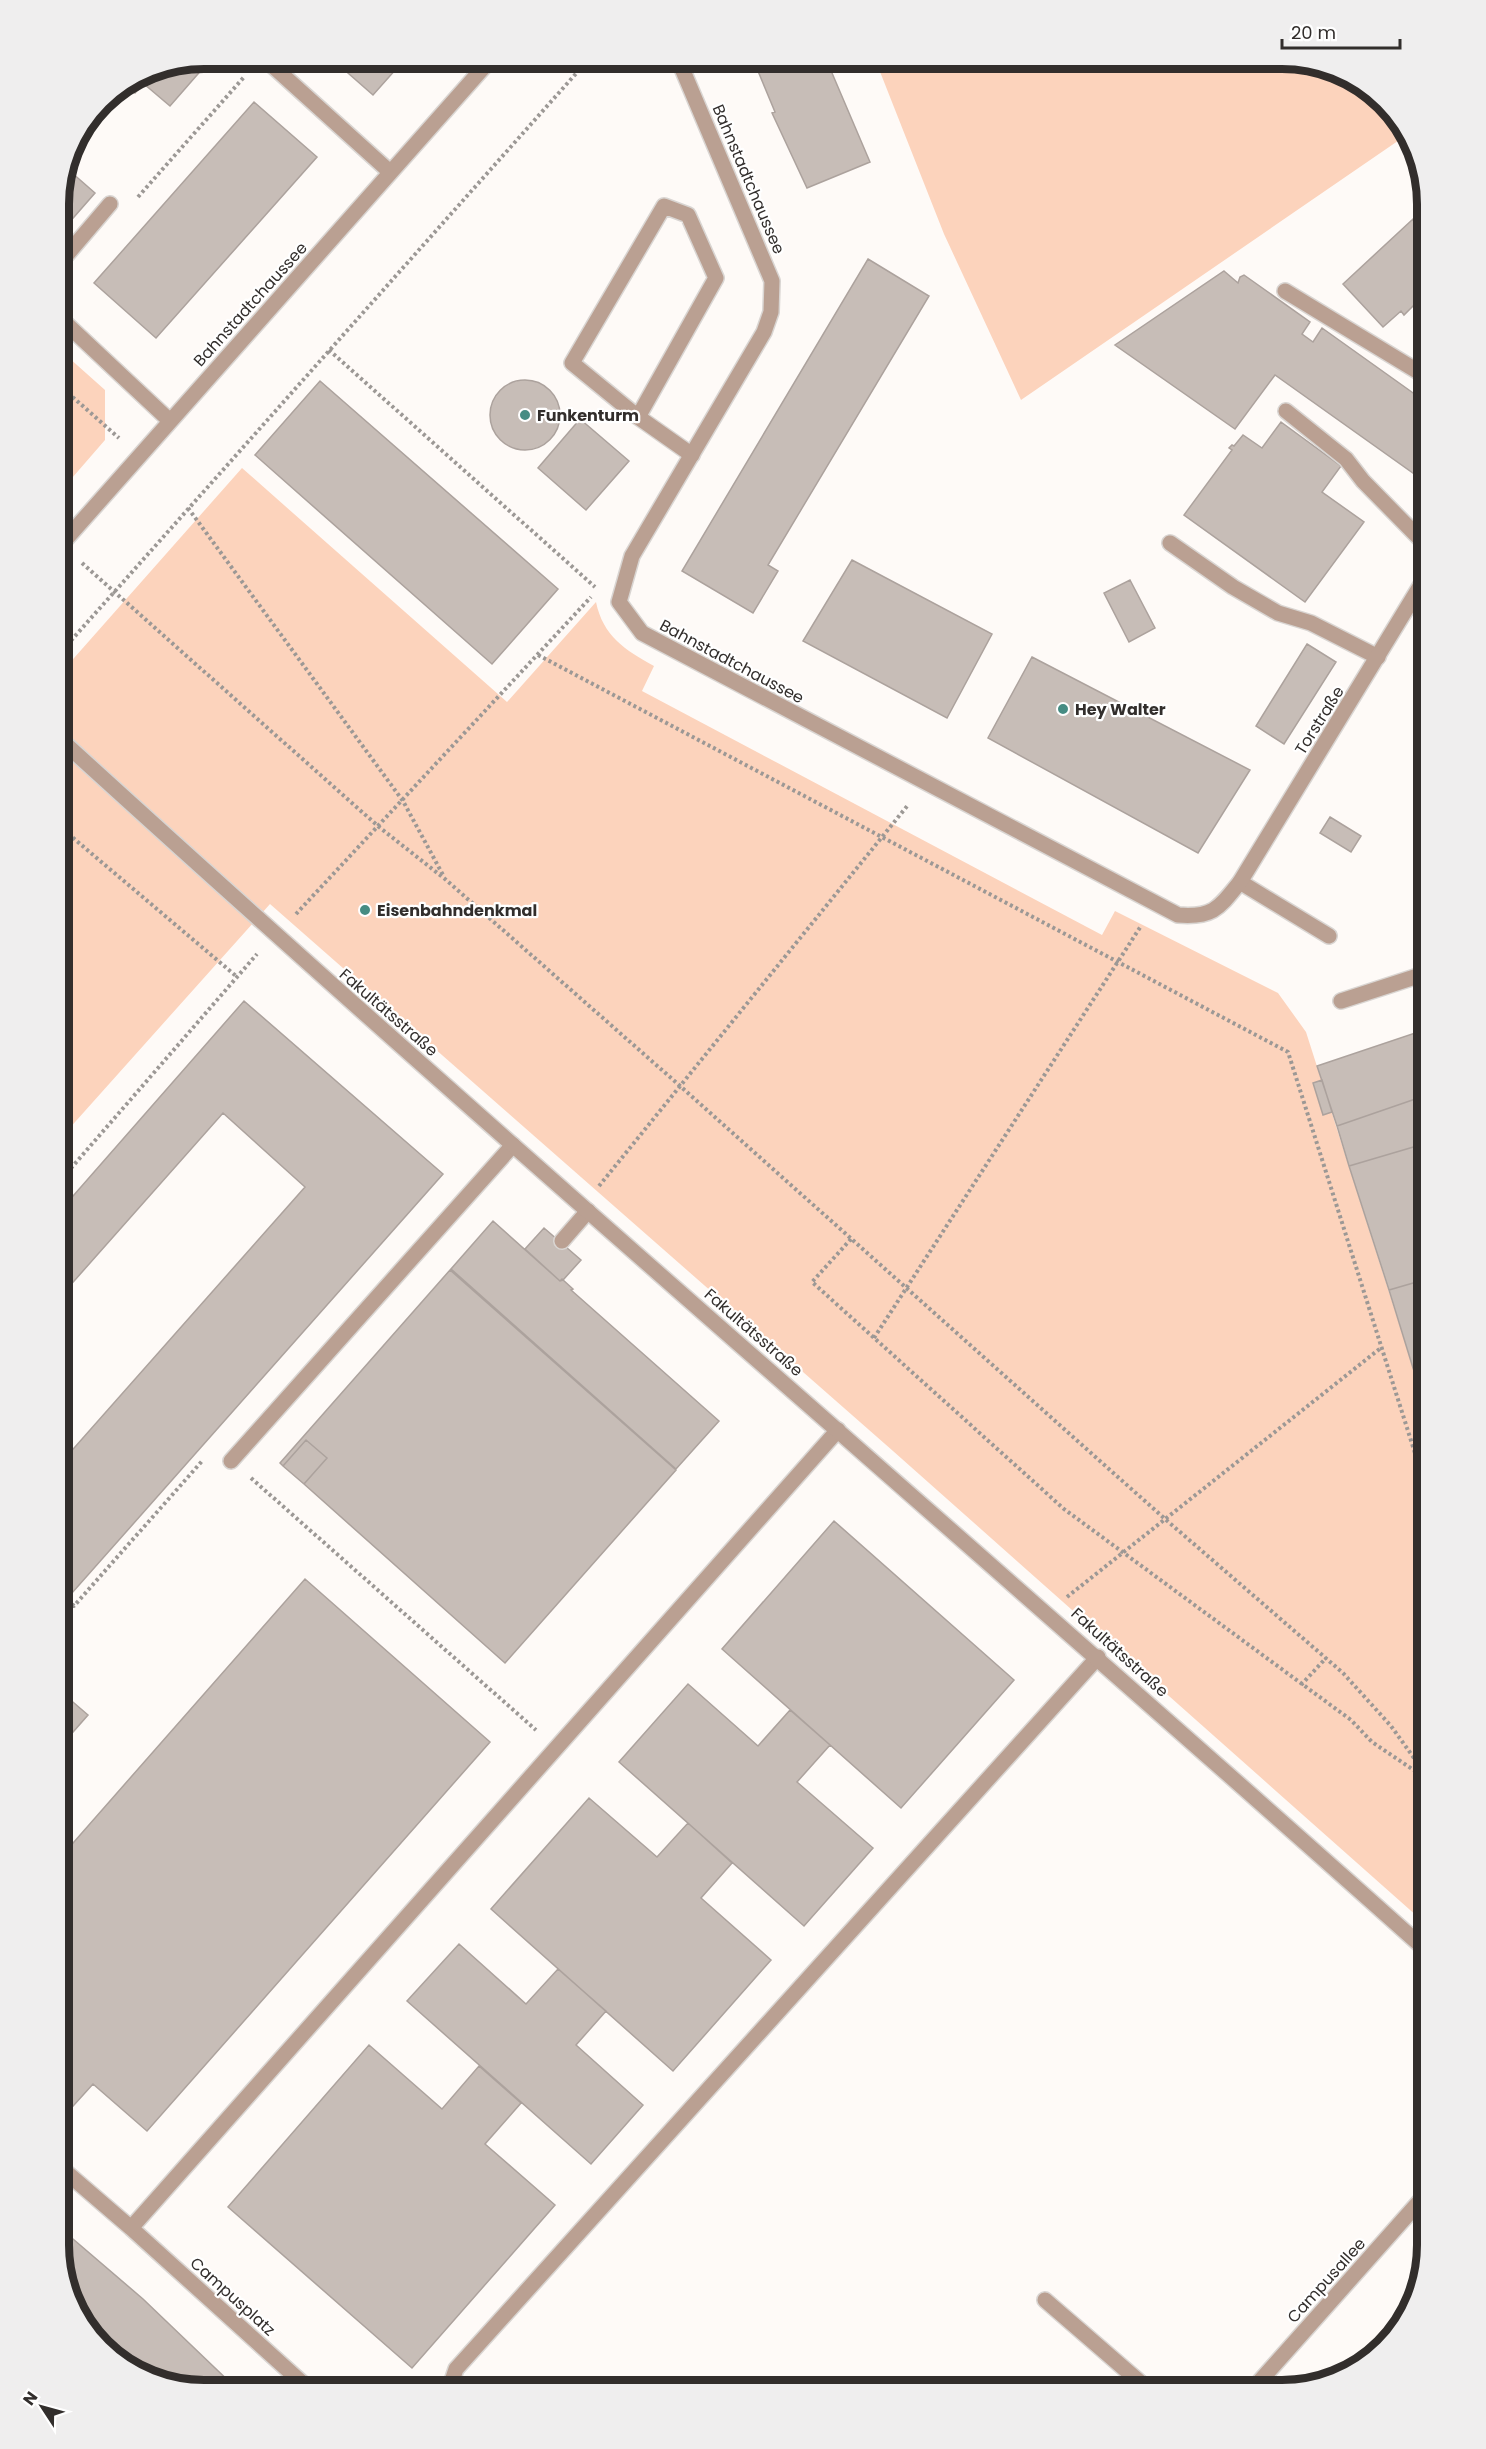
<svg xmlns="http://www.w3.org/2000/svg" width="1486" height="2449" viewBox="0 0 1486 2449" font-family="Poppins,sans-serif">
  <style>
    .green { fill: #fcd3bc }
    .building { fill: #c7bdb7; stroke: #aca29d; stroke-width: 1.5 }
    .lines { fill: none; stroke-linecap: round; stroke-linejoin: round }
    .lane-casing { stroke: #d9d5d2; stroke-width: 18 }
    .street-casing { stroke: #d9d5d2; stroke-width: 18 }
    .path { stroke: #9c9895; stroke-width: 4; stroke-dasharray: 3 3; stroke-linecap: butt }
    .lane { stroke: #baa092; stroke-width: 15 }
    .street { stroke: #baa092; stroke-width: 15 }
    .poi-dot { fill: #468c83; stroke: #fff; stroke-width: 2 }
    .labels { text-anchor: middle; stroke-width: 4.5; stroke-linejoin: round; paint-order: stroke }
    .street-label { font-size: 16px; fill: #322e2c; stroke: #fff }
    .poi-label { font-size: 16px; font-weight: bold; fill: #322e2c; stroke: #fff; text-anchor: start }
    .rim { fill: none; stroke: #322e2c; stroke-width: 8 }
  </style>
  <rect width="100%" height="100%" fill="#fefaf7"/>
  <path class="green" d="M875,59H1292L1363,83L1408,134L1021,400L944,234Z
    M59,349L105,390V440L59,493Z
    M242,468L507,702L596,602C603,636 625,650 654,666L642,691L1102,935L1115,911L1278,993L1306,1032L1427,1411V1925L893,1451L270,904L59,1140V675Z
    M1415,2292L1408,2318L1347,2375L1341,2377Z"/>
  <path class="building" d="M332,59H405L373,95Z
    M753,59H826L870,162L807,188L772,113L775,112Z
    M196,60L204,67L170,106L144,84L158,68Z
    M158,68L135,93L125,85L149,69Z
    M254,102L317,157L156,338L94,283Z
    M66,163L71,172L61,183Z
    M71,172L95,193L60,233L59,195L61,183Z
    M1427,206V235L1413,219Z
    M1413,219L1427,235V292L1404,315L1401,311L1383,327L1343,284Z
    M868,259L929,296L768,565L778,571L753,613L682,571Z
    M1224,271L1238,283L1240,277L1244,275L1310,322L1302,334L1313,342L1322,328L1416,395L1420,389L1427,394V483L1275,375L1235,429L1115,345Z
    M490 415a35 35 0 1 1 70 0a35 35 0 1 1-70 0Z
    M320,381L558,589L492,664L255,455Z
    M580,419L629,461L586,510L538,468Z
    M1281,422L1341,466L1322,492L1364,522L1305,602L1184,515L1232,450L1229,448L1232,445L1234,446L1243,435L1262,448Z
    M852,560L992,634L947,718L803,641Z
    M1130,580L1155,628L1129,642L1104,593Z
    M1307,644L1336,662L1284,744L1256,726Z
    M1032,657L1250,770L1198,853L988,738Z
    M1330,817L1361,836L1351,852L1320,833Z
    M244,1001L443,1174L72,1593L59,1581V1449L67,1456L305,1187L223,1113L59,1298V1212Z
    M1427,1029V1095L1337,1126L1317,1066Z
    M1322,1080L1332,1112L1323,1115L1313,1083Z
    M1427,1095V1143L1349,1166L1337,1126Z
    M1427,1143V1279L1389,1290L1349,1166Z
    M493,1221L560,1281L562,1279L573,1289L571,1290L719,1421L676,1469L451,1269Z
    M544,1228L581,1260L563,1280L560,1281L525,1249Z
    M450,1270L676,1470L505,1663L304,1484L327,1458L306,1440L283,1466L280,1463Z
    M1427,1279V1363L1413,1368L1389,1290Z
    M1427,1363V1411L1413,1368Z
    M306,1440L327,1458L304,1484L283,1466Z
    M834,1521L1014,1680L901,1808L722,1649Z
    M305,1579L490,1742L147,2131L93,2084L65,2115L59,2109V1859Z
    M688,1684L758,1746L790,1710L830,1745L797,1782L873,1848L804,1926L619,1762Z
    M59,1690L88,1715L59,1748Z
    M589,1798L657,1857L688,1823L732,1863L701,1898L771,1960L673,2071L491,1909Z
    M459,1944L526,2004L558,1969L606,2011L576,2045L643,2105L591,2164L407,2001Z
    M369,2045L442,2109L479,2066L521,2103L485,2144L555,2205L412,2368L228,2207Z
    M59,2227L143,2299L238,2390H195L123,2366L74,2310L58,2245Z"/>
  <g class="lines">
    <defs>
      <path id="lane" d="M59,264L110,204
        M1285,291L1427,377
        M1286,411L1346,459L1363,481L1427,546
        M638,417L572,363L664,206L688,215L716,278L638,417L692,455
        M1170,543L1233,587L1278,613L1311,623L1378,657
        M1240,882L1329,936
        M1341,1001L1427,973
        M562,1241L588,1211
        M231,1461L513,1145
        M59,2166L131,2228L310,2390
        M131,2228L838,1430
        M1045,2300L1149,2390
        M449,2390L456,2369L1098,1657"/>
      <path id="street" d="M265,59L390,172
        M678,59L772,281L771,312L764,332L632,556L619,602L642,633L1178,915C1213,918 1219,908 1240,882L1427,575
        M59,317L170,421
        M59,547L491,59
        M59,738C509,1149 973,1545 1427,1951
        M1252,2390L1427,2193"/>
    </defs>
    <use href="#lane" class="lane-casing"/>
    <use href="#street" class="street-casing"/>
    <path class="path" d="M138,197L244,77
      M329,350L595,587
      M59,385L119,438
      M188,508L403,801L443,875
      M82,563L379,827L445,879L679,1085L1165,1519L1343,1673L1391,1726L1427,1776
      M59,654L589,59
      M538,655L1288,1052L1427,1491
      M59,826L236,976
      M296,914L591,597
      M59,1182L257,954
      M599,1186L908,805
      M851,1239L812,1282L1064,1509L1351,1720L1372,1742L1427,1779
      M874,1338L1141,926
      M251,1478L536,1730
      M59,1592L74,1606L203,1460
      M1067,1597L1382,1347
      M1301,1685L1326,1658"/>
    <use href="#lane" class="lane"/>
    <use href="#street" class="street"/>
  </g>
  <g class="poi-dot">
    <circle cx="525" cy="415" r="6"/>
    <circle cx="1063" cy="709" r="6"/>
    <circle cx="365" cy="910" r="6"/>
  </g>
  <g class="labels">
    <g class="street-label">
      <text transform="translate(749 179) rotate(67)" y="6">Bahnstadtchaussee</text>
      <text transform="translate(250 304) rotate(-48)" y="6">Bahnstadtchaussee</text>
      <text transform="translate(732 661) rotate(28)" y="6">Bahnstadtchaussee</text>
      <text transform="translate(1319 720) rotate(-58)" y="6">Torstraße</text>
      <text transform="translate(389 1012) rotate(41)" y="6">Fakultätsstraße</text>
      <text transform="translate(754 1332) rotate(41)" y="6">Fakultätsstraße</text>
      <text transform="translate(1120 1652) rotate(42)" y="6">Fakultätsstraße</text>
      <text transform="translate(1326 2280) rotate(-48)" y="6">Campusallee</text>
      <text transform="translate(233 2296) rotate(42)" y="6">Campusplatz</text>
    </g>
    <g class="poi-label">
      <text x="537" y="421">Funkenturm</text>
      <text x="1075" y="715">Hey Walter</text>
      <text x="377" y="916">Eisenbahndenkmal</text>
    </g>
  </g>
  <path d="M0 0H1486V2449H0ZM204 69H1282A135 135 0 0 1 1417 204V2245A135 135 0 0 1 1282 2380H204A135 135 0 0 1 69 2245V204A135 135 0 0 1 204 69Z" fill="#efeeee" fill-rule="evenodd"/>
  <path class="rim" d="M204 69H1282A135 135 0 0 1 1417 204V2245A135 135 0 0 1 1282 2380H204A135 135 0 0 1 69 2245V204A135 135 0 0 1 204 69Z"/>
  <g transform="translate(42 2407) rotate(306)" stroke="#ffffff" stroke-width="4.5" paint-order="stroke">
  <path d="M0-4.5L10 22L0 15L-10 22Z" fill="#322e2c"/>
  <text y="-9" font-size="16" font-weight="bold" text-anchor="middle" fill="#322e2c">N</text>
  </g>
  <path d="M1282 39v9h118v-9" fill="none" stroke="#322e2c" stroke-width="3"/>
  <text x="1291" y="39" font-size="18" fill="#322e2c" stroke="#ffffff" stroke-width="4.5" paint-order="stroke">20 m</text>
</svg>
